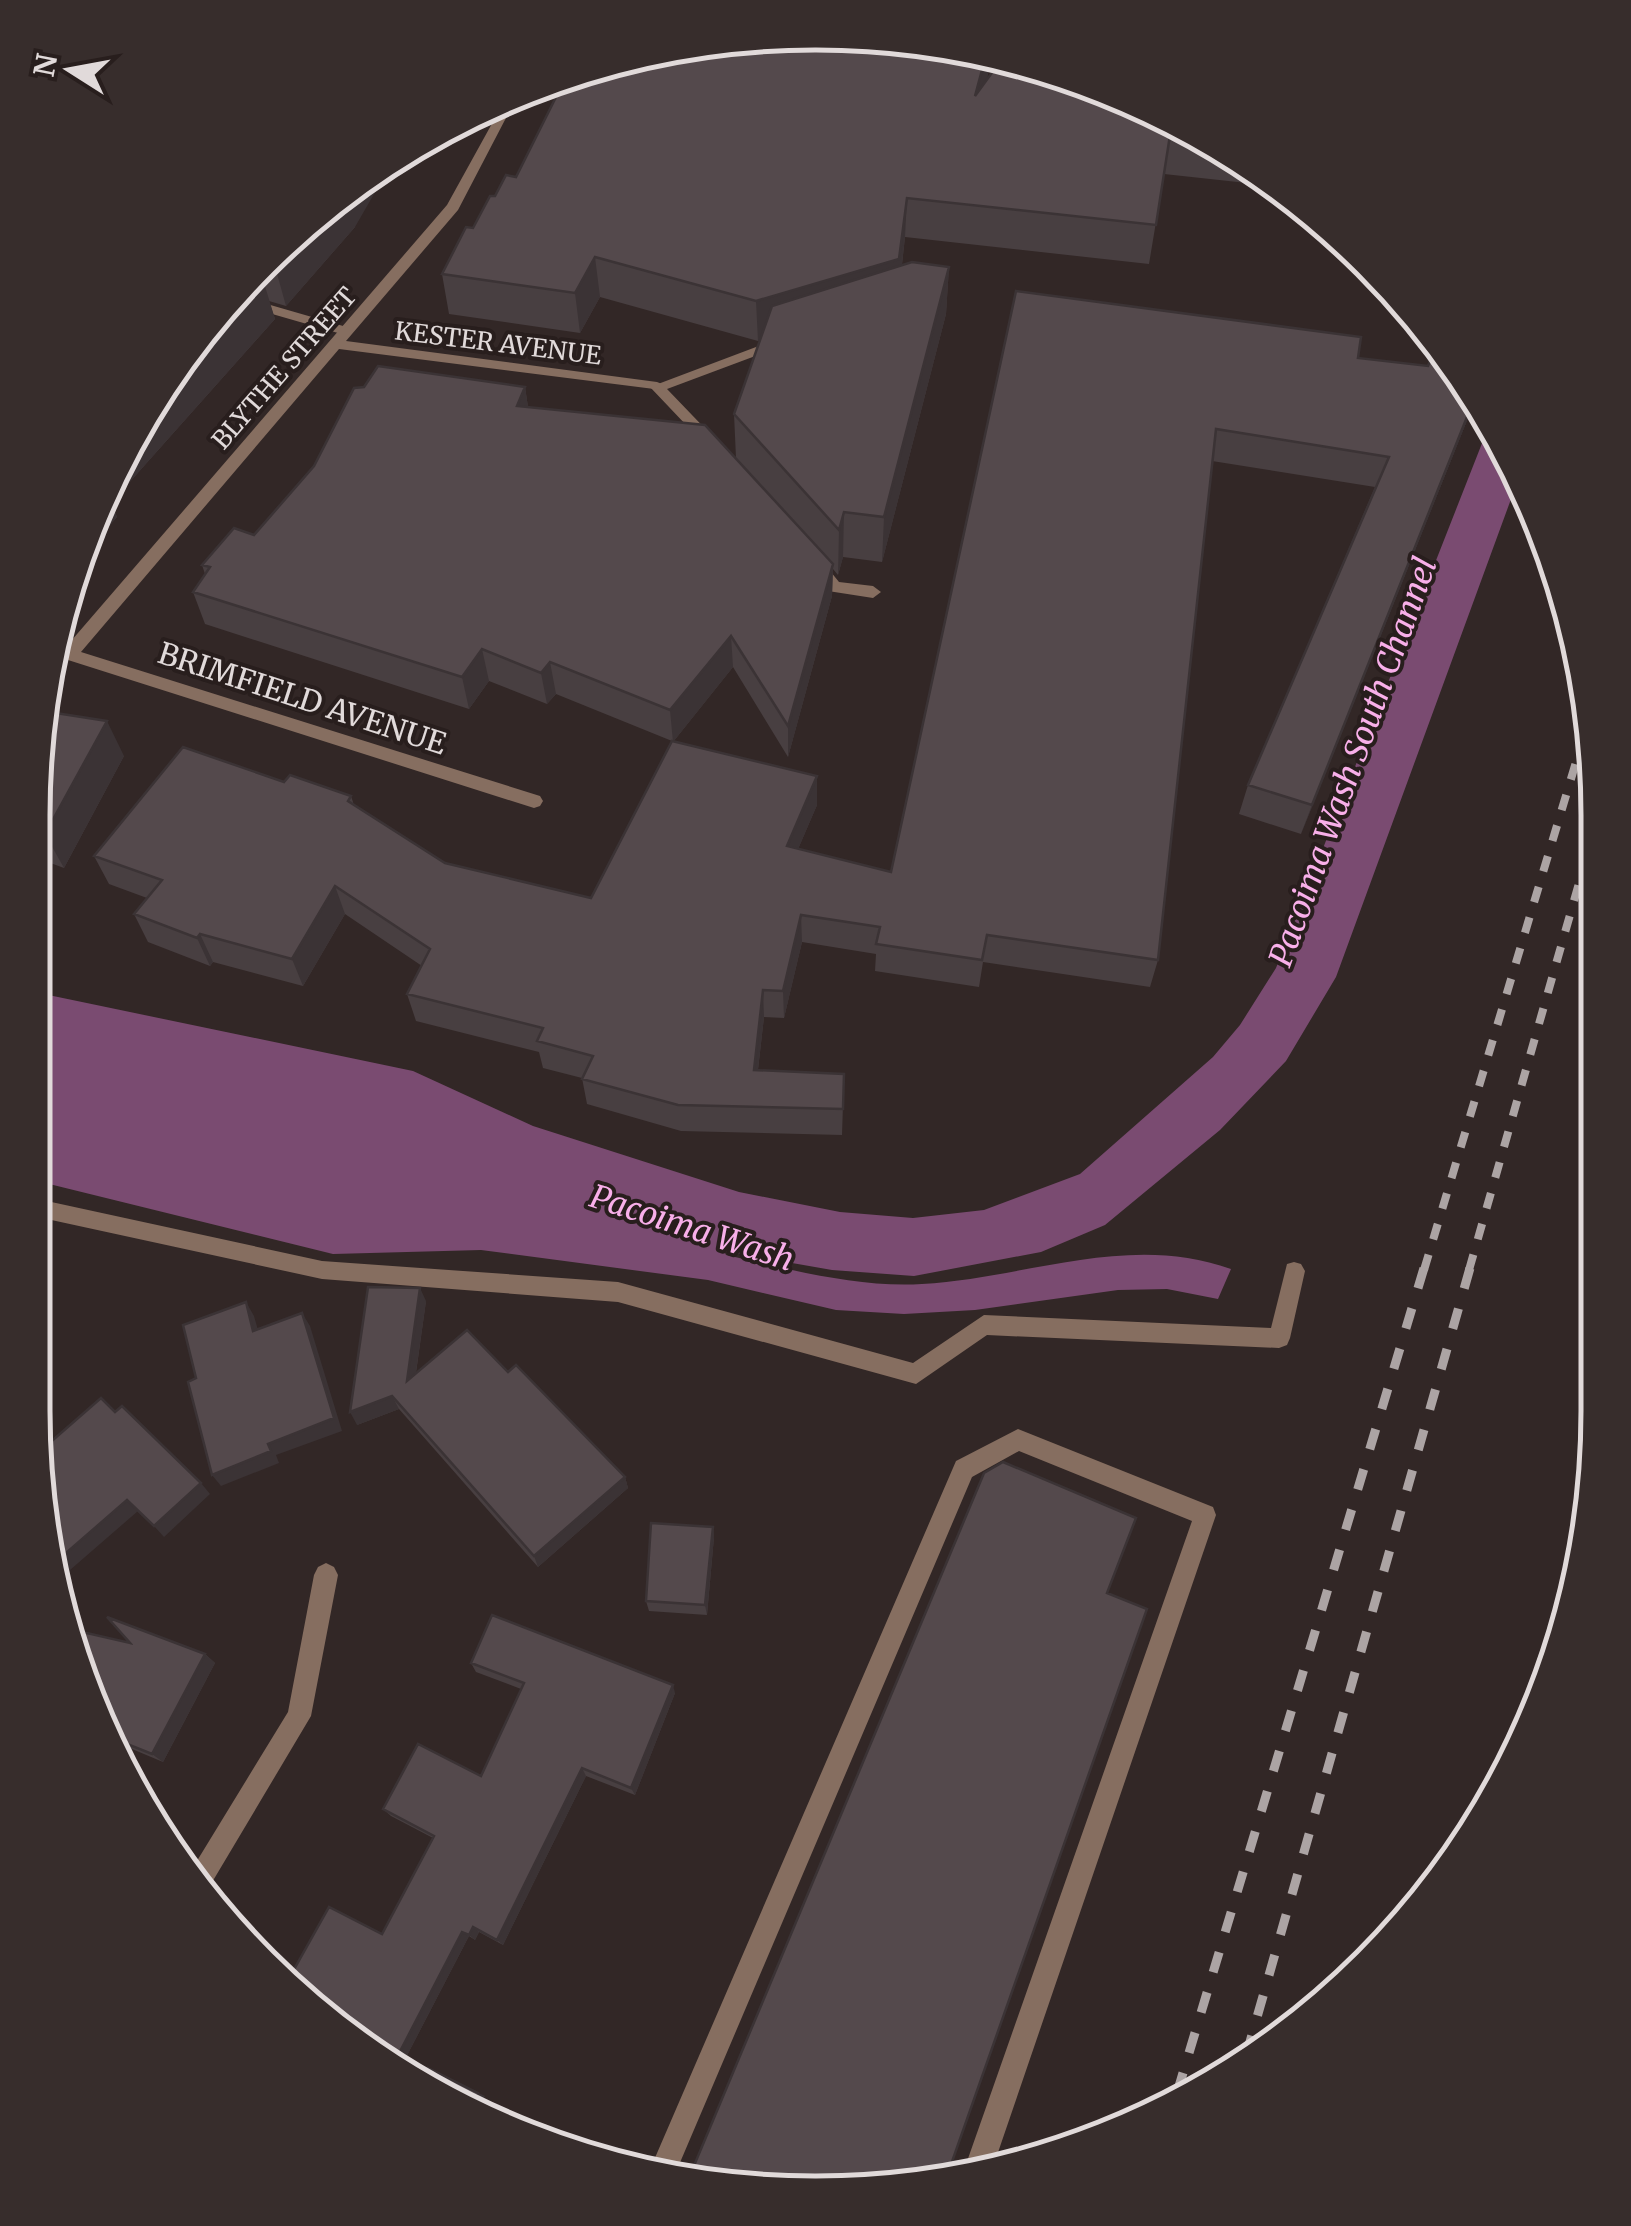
<svg xmlns="http://www.w3.org/2000/svg" width="1631" height="2226" viewBox="0 0 1631 2226" font-family="Merriweather,serif">
  <style>
    .water { fill: #7a4b71 }
    .lines { fill: none; stroke-linecap: round; stroke-linejoin: round }
    .service { fill: #866e60; fill-rule: evenodd }
    .minor { fill: #866e60; fill-rule: evenodd }
    .rail-far1 { stroke: #aca4a4; stroke-width: 8; stroke-dasharray: 16 16; stroke-linecap: butt }
    .rail { stroke: #aca4a4; stroke-width: 9; stroke-dasharray: 21 21; stroke-linecap: butt }
    .wall { fill: #483f41 }
    .shaded-wall { fill: #3b3335 }
    .building { fill: #54494c; stroke: #3b3335; stroke-width: 2.5 }
    .labels { text-anchor: middle; stroke-width: 8; stroke-linejoin: round; paint-order: stroke }
    .far-street-label { font-size: 25px; fill: #e1dada; stroke: #281e1d }
    .street-label { font-size: 30px; fill: #e1dada; stroke: #281e1d }
    .water-label { font-size: 32px; font-style: italic; fill: #f8afe9; stroke: #281e1d }
    .rim { fill: none; stroke: #e1dada; stroke-width: 5 }
  </style>
  <rect width="100%" height="100%" fill="#322726"/>
  <path class="water" d="M1488,428L1518,480L1336,977L1286,1061L1220,1130L1105,1225L1041,1252L914,1276L832,1270L724,1251L726,1255C788,1269 858,1288 922,1284C1027,1278 1128,1232 1231,1269L1218,1299L1167,1289L1118,1290L975,1310L904,1314L836,1310L708,1280L481,1250L333,1254L33,1180L34,992L413,1071L533,1126L739,1192L840,1212L913,1218L984,1210L1080,1174L1213,1057L1240,1025L1276,968Z"/>
  <g class="lines">
    <path class="service" d="M246,298L350,328L352,331L345,335L241,305V299Z
      M780,338L787,342L785,345L667,389L717,441V447H707L650,387Z
      M816,560L822,561L839,582L873,586L881,592L873,598L828,591L808,565Z
      M33,1198L322,1261L618,1282L913,1363L984,1315L1271,1328L1287,1264L1294,1262L1301,1264L1305,1271L1290,1338L1287,1345L1279,1348L987,1335L916,1384L618,1302L322,1279L33,1216Z
      M1018,1429L1213,1507L1216,1515L993,2167L964,2170L1192,1521L1019,1451L972,1477L673,2179L648,2174L956,1461Z"/>
    <path class="minor" d="M518,95L458,210L346,341L657,382L662,384V390L339,349L81,652L540,796L543,801L540,806L534,808L68,660L52,659L53,647L65,648L447,205L505,100Z
      M326,1563L334,1567L338,1575L311,1716L208,1889L192,1869L288,1712L314,1575L318,1567Z"/>
    <path class="rail-far1" d="M1424,1270L1591,712
      M1469,1270L1593,834"/>
    <path class="rail" d="M1246,2056L1470,1268
      M1177,2093L1424,1268"/>
  </g>
  <path class="wall" d="M988,66L987,80L1208,138L1275,186L1164,174L1149,264L905,237L902,265L949,267L946,314L882,562L843,557L838,575L833,569L832,596L788,757L733,667L673,742L817,805L798,849L891,872L1016,291L1358,358L1474,403L1301,834L1239,814L1248,785L1375,487L1212,461L1158,960L1150,987L983,962L979,987L875,971L876,954L802,942L784,1018L764,1017L758,1070L844,1074L842,1135L681,1131L587,1104L582,1078L543,1068L539,1052L416,1021L407,994L422,966L345,914L303,986L213,962L210,966L148,942L134,914L147,898L109,884L94,856L284,782L351,796L354,805L445,863L591,898L672,741L556,694L547,704L489,681L469,709L205,624L193,592L205,574L202,565L525,387L528,407L736,458L734,414L760,340L758,341L600,297L580,333L449,314L442,274L495,196L516,177Z
    M339,194L355,227L286,306L269,301L275,319L111,503L117,517L88,550L164,381Z
    M124,756L64,868L34,857V765Z
    M426,1301L416,1373L508,1372L625,1477L628,1488L538,1567L399,1409L357,1425Z
    M713,1527L714,1537L707,1615L649,1611L646,1601Z
    M65,1628L130,1643L205,1654L215,1663L163,1762L132,1749L123,1767Z
    M471,1663L675,1693L635,1795L586,1776L503,1945L479,1932L475,1940L469,1936L401,2067L300,1999L382,1934L433,1838L391,1816L383,1809L481,1776L521,1689L476,1672Z"/>
  <path class="shaded-wall" d="M986,55L991,56L987,81L975,96Z
    M393,161L355,227L286,306L276,270L349,188Z
    M907,198L905,237L898,298L758,341L756,301Z
    M595,257L600,297L580,333L575,293Z
    M949,267L946,314L882,562L884,517Z
    M264,283L275,319L111,503L117,517L88,550L153,406Z
    M525,387L530,420L517,406Z
    M1473,402L1474,403L1301,834L1312,805Z
    M844,512L843,557L838,575L839,530Z
    M833,564L832,596L788,757V726Z
    M731,636L733,667L673,742L670,710Z
    M482,649L489,681L469,709L462,677Z
    M550,662L556,694L547,704L541,673Z
    M107,721L124,756L64,868L45,834Z
    M817,776V805L787,875V846Z
    M335,886L345,914L303,986L292,959Z
    M801,915L802,942L784,1018L783,991Z
    M200,934L213,962L210,966L197,938Z
    M763,990L764,1017L755,1095L754,1070Z
    M420,1288L426,1301L413,1393L407,1381Z
    M246,1302L254,1316L262,1344L253,1331Z
    M302,1313L310,1326L342,1431L276,1455L279,1463L221,1486L212,1475L268,1444Z
    M392,1396L399,1409L357,1425L350,1412Z
    M625,1477L628,1488L538,1567L534,1556Z
    M201,1483L210,1494L164,1537L154,1526Z
    M127,1500L138,1511L70,1570L58,1560Z
    M713,1527L714,1537L707,1615L705,1605Z
    M205,1654L215,1663L163,1762L152,1754Z
    M673,1685L675,1693L635,1795L631,1788Z
    M120,1741L132,1749L123,1767L116,1750Z
    M582,1768L586,1776L503,1945L497,1940Z
    M473,1927L479,1932L475,1940L469,1935Z
    M462,1932L469,1936L401,2067L394,2063Z
    M428,2068L485,2096L476,2115L469,2113Z"/>
  <path class="building" d="M765,34L918,39L986,55L975,96L999,63L1033,66L1068,74L1209,139L1170,135L1156,225L907,198L899,259L756,301L595,257L575,293L442,274L466,227L473,228L490,196H495L506,175L516,177L566,77L613,59Z
    M349,188L276,270L270,268L339,194Z
    M912,262L949,267L884,517L844,512L839,530L734,414L772,306Z
    M257,281L264,283L153,406L164,381Z
    M1016,291L1361,337L1358,358L1428,366L1438,341L1473,402L1312,805L1248,785L1389,457L1216,429L1158,960L987,935L982,960L876,944L880,927L801,915L783,991L763,990L754,1070L844,1074L843,1109L678,1105L582,1079L593,1056L537,1041L543,1028L407,994L430,949L335,886L292,959L200,934L197,938L134,914L162,880L94,856L183,747L284,782L290,775L351,796L348,801L445,863L591,898L672,741L817,776L787,846L891,872Z
    M378,366L525,387L517,406L705,425L833,564L788,726L731,636L670,710L550,662L541,673L482,649L462,677L193,592L210,567L202,565L234,528L254,535L314,466L354,388L364,387Z
    M43,711L107,721L45,834L34,830V765Z
    M368,1287L420,1288L407,1381L467,1330L508,1372L516,1365L625,1477L534,1556L392,1396L350,1412Z
    M246,1302L253,1331L302,1313L334,1418L268,1444L271,1451L212,1475L188,1382L196,1378L183,1325Z
    M101,1398L115,1412L122,1406L201,1483L154,1526L127,1500L58,1560L51,1552L38,1453Z
    M1003,1462L1136,1518L1107,1593L1147,1609L947,2176L867,2192L688,2180L984,1473Z
    M651,1523L713,1527L705,1605L646,1601Z
    M492,1615L673,1685L631,1788L582,1768L497,1940L473,1927L469,1935L462,1932L394,2063L300,1999L304,1991L287,1982L329,1907L382,1934L434,1836L383,1809L418,1744L481,1776L524,1683L471,1663Z
    M107,1617L205,1654L152,1754L120,1741L116,1750L65,1628L130,1643Z
    M428,2068L478,2093L469,2113L421,2081Z"/>
  <g class="labels">
    <g class="far-street-label">
      <text transform="translate(498 343) rotate(7)" y="9">KESTER AVENUE</text>
      <text transform="translate(284 368) rotate(-49)" y="9">BLYTHE STREET</text>
    </g>
    <g class="street-label">
      <text transform="translate(302 699) rotate(18)" y="10">BRIMFIELD AVENUE</text>
    </g>
    <g class="water-label">
      <text transform="translate(1353 762) rotate(-70)" y="11">Pacoima Wash South Channel</text>
      <text transform="translate(692 1228) rotate(18)" y="11">Pacoima Wash</text>
    </g>
  </g>
  <path d="M0 0H1631V2226H0ZM815 50H816A765 765 0 0 1 1581 815V1411A765 765 0 0 1 816 2176H815A765 765 0 0 1 50 1411V815A765 765 0 0 1 815 50Z" fill="#372d2c" fill-rule="evenodd"/>
  <path class="rim" d="M815 50H816A765 765 0 0 1 1581 815V1411A765 765 0 0 1 816 2176H815A765 765 0 0 1 50 1411V815A765 765 0 0 1 815 50Z"/>
  <g transform="translate(70 70) rotate(281)" stroke="#281e1d" stroke-width="8" paint-order="stroke">
  <path d="M0-8L18 38L0 25L-18 38Z" fill="#e1dada"/>
  <text y="-15" font-size="28" font-weight="bold" text-anchor="middle" fill="#e1dada">N</text>
  </g>
</svg>
